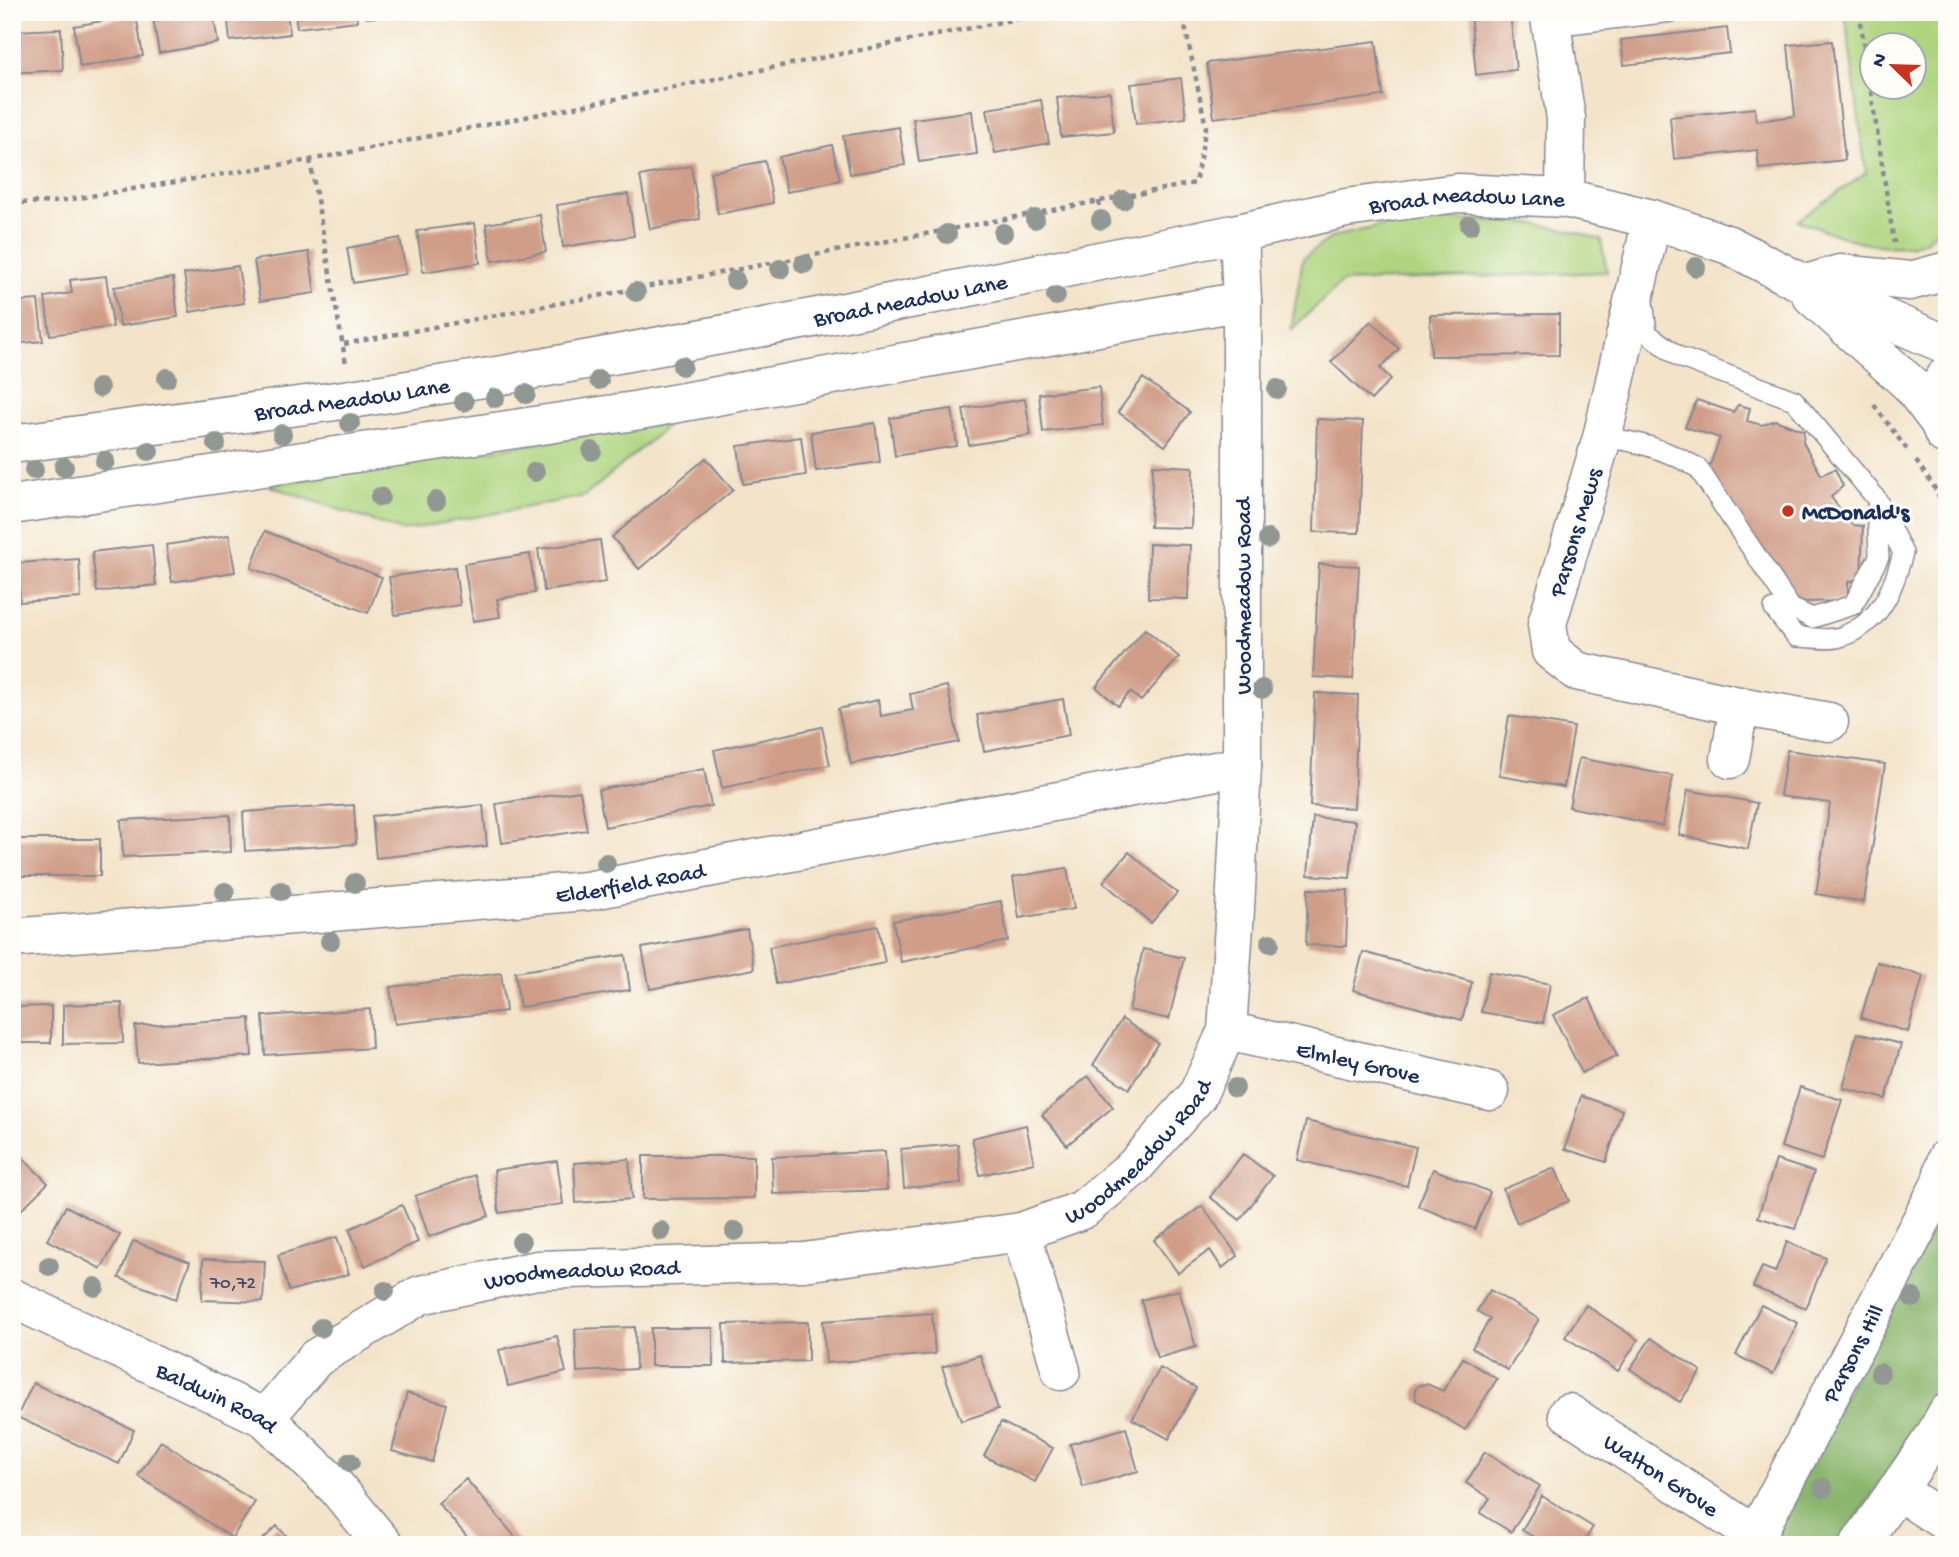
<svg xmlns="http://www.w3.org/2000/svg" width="1959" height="1557" viewBox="0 0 1959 1557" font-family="'Gochi Hand',sans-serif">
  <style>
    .green { fill: #aed47e; stroke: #64826e; stroke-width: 2; fill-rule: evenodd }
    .forest { fill: #8ab66d; stroke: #527266; stroke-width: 2 }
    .building { fill: #d09e88 }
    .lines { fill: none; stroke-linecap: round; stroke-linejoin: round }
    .service-casing { stroke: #878993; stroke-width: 22 }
    .minor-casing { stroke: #878993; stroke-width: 41 }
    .tertiary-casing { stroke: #878993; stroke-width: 41 }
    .path { stroke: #878993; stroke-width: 4.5; stroke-dasharray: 5 5; stroke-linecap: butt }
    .service { stroke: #fff; stroke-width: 19 }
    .minor { stroke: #fff; stroke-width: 38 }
    .tertiary { stroke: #fff; stroke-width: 38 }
    .tree { fill: #919792 }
    .poi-dot { fill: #c8321e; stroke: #fdfcf7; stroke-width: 2.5 }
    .labels { text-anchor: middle; stroke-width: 6; stroke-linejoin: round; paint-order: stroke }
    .number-label { font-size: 19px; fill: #484b68 }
    .street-label { font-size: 23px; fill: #1b2f5e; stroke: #fdfcf7 }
    .poi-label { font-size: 23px; font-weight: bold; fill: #1b2f5e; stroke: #fdfcf7; text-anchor: start }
  </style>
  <rect width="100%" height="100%" fill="#fdfcf7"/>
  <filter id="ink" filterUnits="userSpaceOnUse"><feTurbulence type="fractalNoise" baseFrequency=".0143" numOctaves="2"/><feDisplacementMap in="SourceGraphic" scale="14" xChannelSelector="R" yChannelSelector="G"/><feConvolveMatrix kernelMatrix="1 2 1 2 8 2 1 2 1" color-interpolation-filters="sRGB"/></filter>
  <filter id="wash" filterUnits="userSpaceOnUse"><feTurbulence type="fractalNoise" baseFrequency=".00686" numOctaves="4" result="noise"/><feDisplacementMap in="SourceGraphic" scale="28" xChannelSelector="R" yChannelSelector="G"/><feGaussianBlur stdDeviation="1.57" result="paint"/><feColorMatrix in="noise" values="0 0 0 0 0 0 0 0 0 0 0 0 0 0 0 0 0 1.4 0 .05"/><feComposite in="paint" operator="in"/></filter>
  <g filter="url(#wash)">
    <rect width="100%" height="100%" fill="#f3e3c8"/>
    <path class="green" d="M1845,12H1947V217C1941,224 1933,237 1925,241C1890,257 1832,234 1798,220L1866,173ZM1871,46H1913V88H1871Z
      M1413,219C1477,221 1540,217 1601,240L1607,272L1342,282L1291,330L1303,258L1332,237Z
      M672,422L585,496L402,531L267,485Z"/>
    <path class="forest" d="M1947,1203V1374L1909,1440L1839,1545H1765Z"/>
    <g id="blocks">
      <path class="building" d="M152,12H213L218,43L159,53Z
        M227,12H287L290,34L230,41Z
        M295,12H356L357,21L297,28Z
        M367,12H403V14L367,18Z
        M1470,12H1510L1516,70L1476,75Z
        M136,15L143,56L80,67L74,26Z
        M1727,28L1730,53L1624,65L1621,40Z
        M61,29L63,70L12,73V31Z
        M1376,41L1383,96L1214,118L1207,63Z
        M1832,41L1845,160L1759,169L1757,150L1674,159L1670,117L1755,108L1756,121L1795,116L1788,45Z
        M1181,78L1186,118L1136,124L1131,84Z
        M1110,92L1114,132L1061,137L1057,98Z
        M1041,100L1049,143L995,153L987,109Z
        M972,111L977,154L919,162L913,119Z
        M899,127L905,165L850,174L843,136Z
        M832,145L840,180L787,192L779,157Z
        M765,161L773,203L718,214L710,172Z
        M691,166L700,219L650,229L640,176Z
        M628,194L634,236L563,247L557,205Z
        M540,215L546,252L492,261L486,224Z
        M475,223L480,263L423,272L417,231Z
        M400,238L406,274L353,283L347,248Z
        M309,252L315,293L260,301L254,260Z
        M238,266L244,303L190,312L184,274Z
        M106,276L113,327L50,335L45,297L72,293L70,280Z
        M173,278L178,317L120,326L114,287Z
        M38,300L43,341L12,344V302Z
        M1559,314V355L1431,356L1430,315Z
        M1371,321L1399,349L1380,368L1391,379L1371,400L1331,362Z
        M1143,378L1190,412L1165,446L1118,412Z
        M1099,387L1103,425L1043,432L1039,394Z
        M1025,399L1031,435L969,445L963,409Z
        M1697,400L1733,412L1738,405L1750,408L1747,421L1762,425L1775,420L1804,431L1803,442L1821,475L1835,469L1843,486L1831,497L1852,525L1863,526L1861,578L1848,582V601L1801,602L1791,594L1708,470L1720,438L1685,427Z
        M952,409L957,446L895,456L890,418Z
        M1317,419L1363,421L1359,533L1314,532Z
        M875,423L880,462L816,471L811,432Z
        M801,437L806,475L743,484L738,446Z
        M706,458L733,490L639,569L612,537Z
        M1153,465L1193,467L1191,528L1150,527Z
        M265,531L382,577L368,613L251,568Z
        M229,535L235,572L172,582L166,545Z
        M600,540L606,582L544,591L538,549Z
        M1149,544L1190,545L1188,599L1148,598Z
        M152,545L156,585L97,592L92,552Z
        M530,554L535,593L497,599L500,617L473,621L464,564Z
        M79,559L81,598L20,602L18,563Z
        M1319,564L1359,566L1353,679L1313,677Z
        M455,567L460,605L395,615L389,577Z
        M1145,629L1179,657L1141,701L1130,692L1118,706L1096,687Z
        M947,686L959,742L851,764L838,709L878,700L881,716L913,710L910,694Z
        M1315,693L1358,695L1354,808L1310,806Z
        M1063,699L1069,735L984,751L977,715Z
        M1509,716L1574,727L1564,787L1499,776Z
        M822,727L830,765L722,788L714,750Z
        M1787,750L1885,764L1864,902L1816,894L1830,803L1780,796Z
        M1579,758L1673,776L1662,826L1569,807Z
        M704,769L711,806L605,827L598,790Z
        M1688,790L1757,803L1748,849L1679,835Z
        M580,791L587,830L502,843L496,804Z
        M354,805L356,844L245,851L243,812Z
        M483,805L487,846L376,858L372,816Z
        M230,815L231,852L123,857L121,820Z
        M1313,817L1355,821L1350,878L1308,875Z
        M12,839H100V876H12Z
        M1129,852L1177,893L1151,923L1103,882Z
        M1067,868L1074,909L1019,918L1013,877Z
        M1308,889L1348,890L1346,946L1306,945Z
        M1001,901L1008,941L901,962L893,921Z
        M878,926L885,963L776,984L769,947Z
        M747,929L754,969L650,989L642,948Z
        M1143,949L1184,958L1169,1019L1129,1010Z
        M1363,952L1472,982L1462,1020L1353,990Z
        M625,955L630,990L520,1007L515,972Z
        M1877,962L1923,976L1908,1032L1861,1018Z
        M1489,972L1550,984L1543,1023L1481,1012Z
        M501,973L506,1011L395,1024L390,987Z
        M1589,998L1617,1056L1582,1073L1553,1015Z
        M122,1003L123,1043L63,1044V1005Z
        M51,1006V1043H12V1007Z
        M370,1009L372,1048L265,1055L263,1016Z
        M250,1018L252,1056L138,1063L135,1026Z
        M1122,1019L1158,1043L1129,1089L1093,1065Z
        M1857,1033L1901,1044L1886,1099L1843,1088Z
        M1088,1076L1113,1107L1067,1145L1042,1115Z
        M1800,1087L1842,1100L1822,1160L1781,1147Z
        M1581,1096L1622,1110L1606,1162L1565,1149Z
        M1306,1121L1416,1147L1407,1186L1297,1160Z
        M1026,1125L1034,1163L980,1175L972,1138Z
        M958,1144L961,1183L904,1188L901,1149Z
        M12,1147L48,1183L17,1214L12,1209Z
        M885,1151L887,1190L773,1194L772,1157Z
        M1243,1154L1273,1176L1240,1220L1210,1197Z
        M643,1156H754V1198L643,1199Z
        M629,1159L632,1199L576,1203L574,1163Z
        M1776,1160L1814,1172L1795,1229L1758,1217Z
        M557,1161L563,1204L499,1213L494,1170Z
        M1555,1168L1569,1201L1517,1223L1503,1189Z
        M1433,1169L1490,1192L1475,1229L1418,1206Z
        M475,1175L489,1216L429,1237L415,1196Z
        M402,1205L418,1242L365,1266L349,1229Z
        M66,1206L120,1235L101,1269L47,1240Z
        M1202,1206L1238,1256L1222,1268L1210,1250L1178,1273L1154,1240Z
        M337,1237L349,1274L289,1291L278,1255Z
        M133,1241L190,1262L176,1299L119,1278Z
        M1787,1242L1826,1258L1806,1308L1753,1287L1762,1267L1775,1272Z
        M203,1259L265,1261L263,1302L202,1300Z
        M1179,1290L1196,1347L1157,1358L1141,1300Z
        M1490,1290L1539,1319L1508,1370L1472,1348L1490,1319L1477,1311Z
        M1586,1305L1638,1340L1618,1371L1565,1337Z
        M1761,1305L1798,1323L1773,1374L1736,1355Z
        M932,1313L935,1354L826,1363L823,1321Z
        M808,1322V1361L725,1363L724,1324Z
        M635,1327L636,1369L577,1372L575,1329Z
        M651,1328H713V1366H651Z
        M557,1336L566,1372L508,1386L499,1350Z
        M1651,1338L1701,1371L1680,1402L1630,1369Z
        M980,1355L998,1409L961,1421L942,1367Z
        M1463,1358L1497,1379L1465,1430L1416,1400L1415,1390L1419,1385L1427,1384L1443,1391Z
        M1160,1368L1196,1388L1169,1439L1132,1419Z
        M33,1383L134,1430L119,1464L17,1417Z
        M407,1393L447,1404L432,1462L392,1451Z
        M1001,1422L1053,1448L1035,1482L984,1456Z
        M1126,1428L1138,1471L1083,1487L1070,1444Z
        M161,1441L255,1502L232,1538L138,1476Z
        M1485,1452L1540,1486L1511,1532L1480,1513L1490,1498L1466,1483Z
        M466,1479L522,1545H474L438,1503Z
        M1542,1496L1593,1527L1582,1545H1547L1522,1530Z
        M277,1526L295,1545H257Z"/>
    </g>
  </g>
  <g filter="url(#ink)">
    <use href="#blocks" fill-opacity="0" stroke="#878993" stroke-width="2"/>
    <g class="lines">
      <defs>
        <path id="service" d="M1551,26L1672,12
          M1644,307L1647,333L1679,357L1794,400L1876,498L1903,553C1893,590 1880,624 1840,637C1828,641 1809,637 1796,637L1774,609
          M1602,438C1637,440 1669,451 1698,468L1791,608L1812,618L1853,605L1879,557L1877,506"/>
        <g id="minor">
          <path d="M1549,12L1566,118L1565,198"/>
          <path d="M1652,219L1602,438L1547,624L1551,651L1576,671L1739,706L1829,722"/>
          <path d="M12,505L634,411L1242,301"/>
          <path d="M1730,759L1739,706"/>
          <path id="s1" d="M12,938L587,891L1242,766"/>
          <path id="s2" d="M1227,1031L1490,1091"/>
          <path d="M1021,1232L1061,1371"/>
          <path id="s3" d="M12,1298L265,1418L337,1488L384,1545"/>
          <path id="s4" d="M1568,1413L1755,1535"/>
          <path id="s5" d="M265,1418L316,1358L420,1295L537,1270L804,1262L1021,1232L1082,1210L1134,1167L1197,1096L1227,1031L1235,910L1242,766V301L1239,233"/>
          <path d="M1897,1490L1947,1523"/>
          <path id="s6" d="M1751,1545L1940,1185L1947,1158"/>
        </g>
        <g id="tertiary">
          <path d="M1810,283L1840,274L1910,281L1947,271"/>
          <path d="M1811,295L1910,384L1939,422"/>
          <path d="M1944,434L1939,422L1943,381L1947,375"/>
          <path id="s7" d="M12,444L351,399L509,374L845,312L1239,233L1346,208L1458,193L1565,198L1652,219L1729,245L1794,279L1947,345"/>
          <path d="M1859,1545L1934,1437L1947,1413"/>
        </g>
      </defs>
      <use href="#service" class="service-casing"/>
      <use href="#minor" class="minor-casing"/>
      <use href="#tertiary" class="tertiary-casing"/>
      <path class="path" d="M1859,12L1894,243
        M310,160L346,364
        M1099,201L1101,222L1103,221
        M12,203L54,202L310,160L1051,12
        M344,344L1195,183L1206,127L1182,12
        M1874,405L1908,451
        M1916,461L1933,485L1947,512"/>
      <use href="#service" class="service"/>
      <use href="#minor" class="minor"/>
      <use href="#tertiary" class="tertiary"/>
    </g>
    <g class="tree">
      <circle cx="1123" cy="200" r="10"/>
      <circle cx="1035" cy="219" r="10"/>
      <circle cx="1101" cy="220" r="10"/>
      <circle cx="1470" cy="225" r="10"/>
      <circle cx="1003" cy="233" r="10"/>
      <circle cx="947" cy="234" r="10"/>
      <circle cx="804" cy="264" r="10"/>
      <circle cx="1696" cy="267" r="10"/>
      <circle cx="780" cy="269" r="10"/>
      <circle cx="735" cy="280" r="10"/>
      <circle cx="636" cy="292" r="10"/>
      <circle cx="1056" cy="296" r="10"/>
      <circle cx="682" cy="366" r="10"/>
      <circle cx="167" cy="378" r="10"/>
      <circle cx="599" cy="380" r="10"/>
      <circle cx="99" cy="388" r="10"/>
      <circle cx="1277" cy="389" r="10"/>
      <circle cx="526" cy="394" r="10"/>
      <circle cx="495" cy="398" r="10"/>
      <circle cx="464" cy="402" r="10"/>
      <circle cx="350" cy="423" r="10"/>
      <circle cx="282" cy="434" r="10"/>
      <circle cx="216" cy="443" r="10"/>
      <circle cx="149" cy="451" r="10"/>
      <circle cx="592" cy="451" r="10"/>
      <circle cx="105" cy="461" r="10"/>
      <circle cx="64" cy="467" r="10"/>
      <circle cx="34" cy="470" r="10"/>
      <circle cx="535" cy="472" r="10"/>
      <circle cx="380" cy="497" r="10"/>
      <circle cx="436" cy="501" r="10"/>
      <circle cx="1268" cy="539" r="10"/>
      <circle cx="1262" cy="689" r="10"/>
      <circle cx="606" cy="863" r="10"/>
      <circle cx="355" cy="883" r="10"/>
      <circle cx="281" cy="891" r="10"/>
      <circle cx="225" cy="892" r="10"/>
      <circle cx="330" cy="941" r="10"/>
      <circle cx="1270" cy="943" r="10"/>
      <circle cx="1235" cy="1088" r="10"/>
      <circle cx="661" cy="1231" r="10"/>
      <circle cx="735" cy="1231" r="10"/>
      <circle cx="521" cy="1242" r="10"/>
      <circle cx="49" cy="1266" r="10"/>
      <circle cx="95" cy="1287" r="10"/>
      <circle cx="385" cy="1291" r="10"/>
      <circle cx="1913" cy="1298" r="10"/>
      <circle cx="321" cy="1328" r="10"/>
      <circle cx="1880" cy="1373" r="10"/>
      <circle cx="350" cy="1462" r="10"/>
      <circle cx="1823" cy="1488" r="10"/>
    </g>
  </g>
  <circle class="poi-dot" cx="1788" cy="511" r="7"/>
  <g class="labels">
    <g class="number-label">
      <text x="233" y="1288">70,72</text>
    </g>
    <g class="street-label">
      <text dy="8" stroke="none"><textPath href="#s7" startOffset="1477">Broad Meadow Lane</textPath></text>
      <text dy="8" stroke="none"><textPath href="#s7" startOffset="910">Broad Meadow Lane</textPath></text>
      <text dy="8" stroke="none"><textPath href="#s7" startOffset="343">Broad Meadow Lane</textPath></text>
      <text transform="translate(1574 532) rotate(-73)" y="8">Parsons Mews</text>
      <text transform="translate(1242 596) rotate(-90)" y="8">Woodmeadow Road</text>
      <text dy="8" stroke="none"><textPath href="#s1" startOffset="621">Elderfield Road</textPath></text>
      <text dy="8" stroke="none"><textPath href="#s2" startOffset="135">Elmley Grove</textPath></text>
      <text dy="8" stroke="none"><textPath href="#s5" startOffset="952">Woodmeadow Road</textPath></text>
      <text dy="8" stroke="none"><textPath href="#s5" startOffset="364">Woodmeadow Road</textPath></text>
      <text dy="8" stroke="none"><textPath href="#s6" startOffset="217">Parsons Hill</textPath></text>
      <text dy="8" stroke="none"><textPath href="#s3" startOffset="228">Baldwin Road</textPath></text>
      <text dy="8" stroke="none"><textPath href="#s4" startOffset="112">Walton Grove</textPath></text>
    </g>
    <g class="poi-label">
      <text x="1802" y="519">McDonald's</text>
    </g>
  </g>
  <rect width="1959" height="1557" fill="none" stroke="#fdfcf7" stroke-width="42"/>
  <g transform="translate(1893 66) rotate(293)"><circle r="33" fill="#fdfcf7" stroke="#a3aaba" stroke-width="2"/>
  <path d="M0-5L12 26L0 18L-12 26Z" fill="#c8321e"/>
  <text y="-10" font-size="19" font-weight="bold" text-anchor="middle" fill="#1b2f5e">N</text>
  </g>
</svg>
